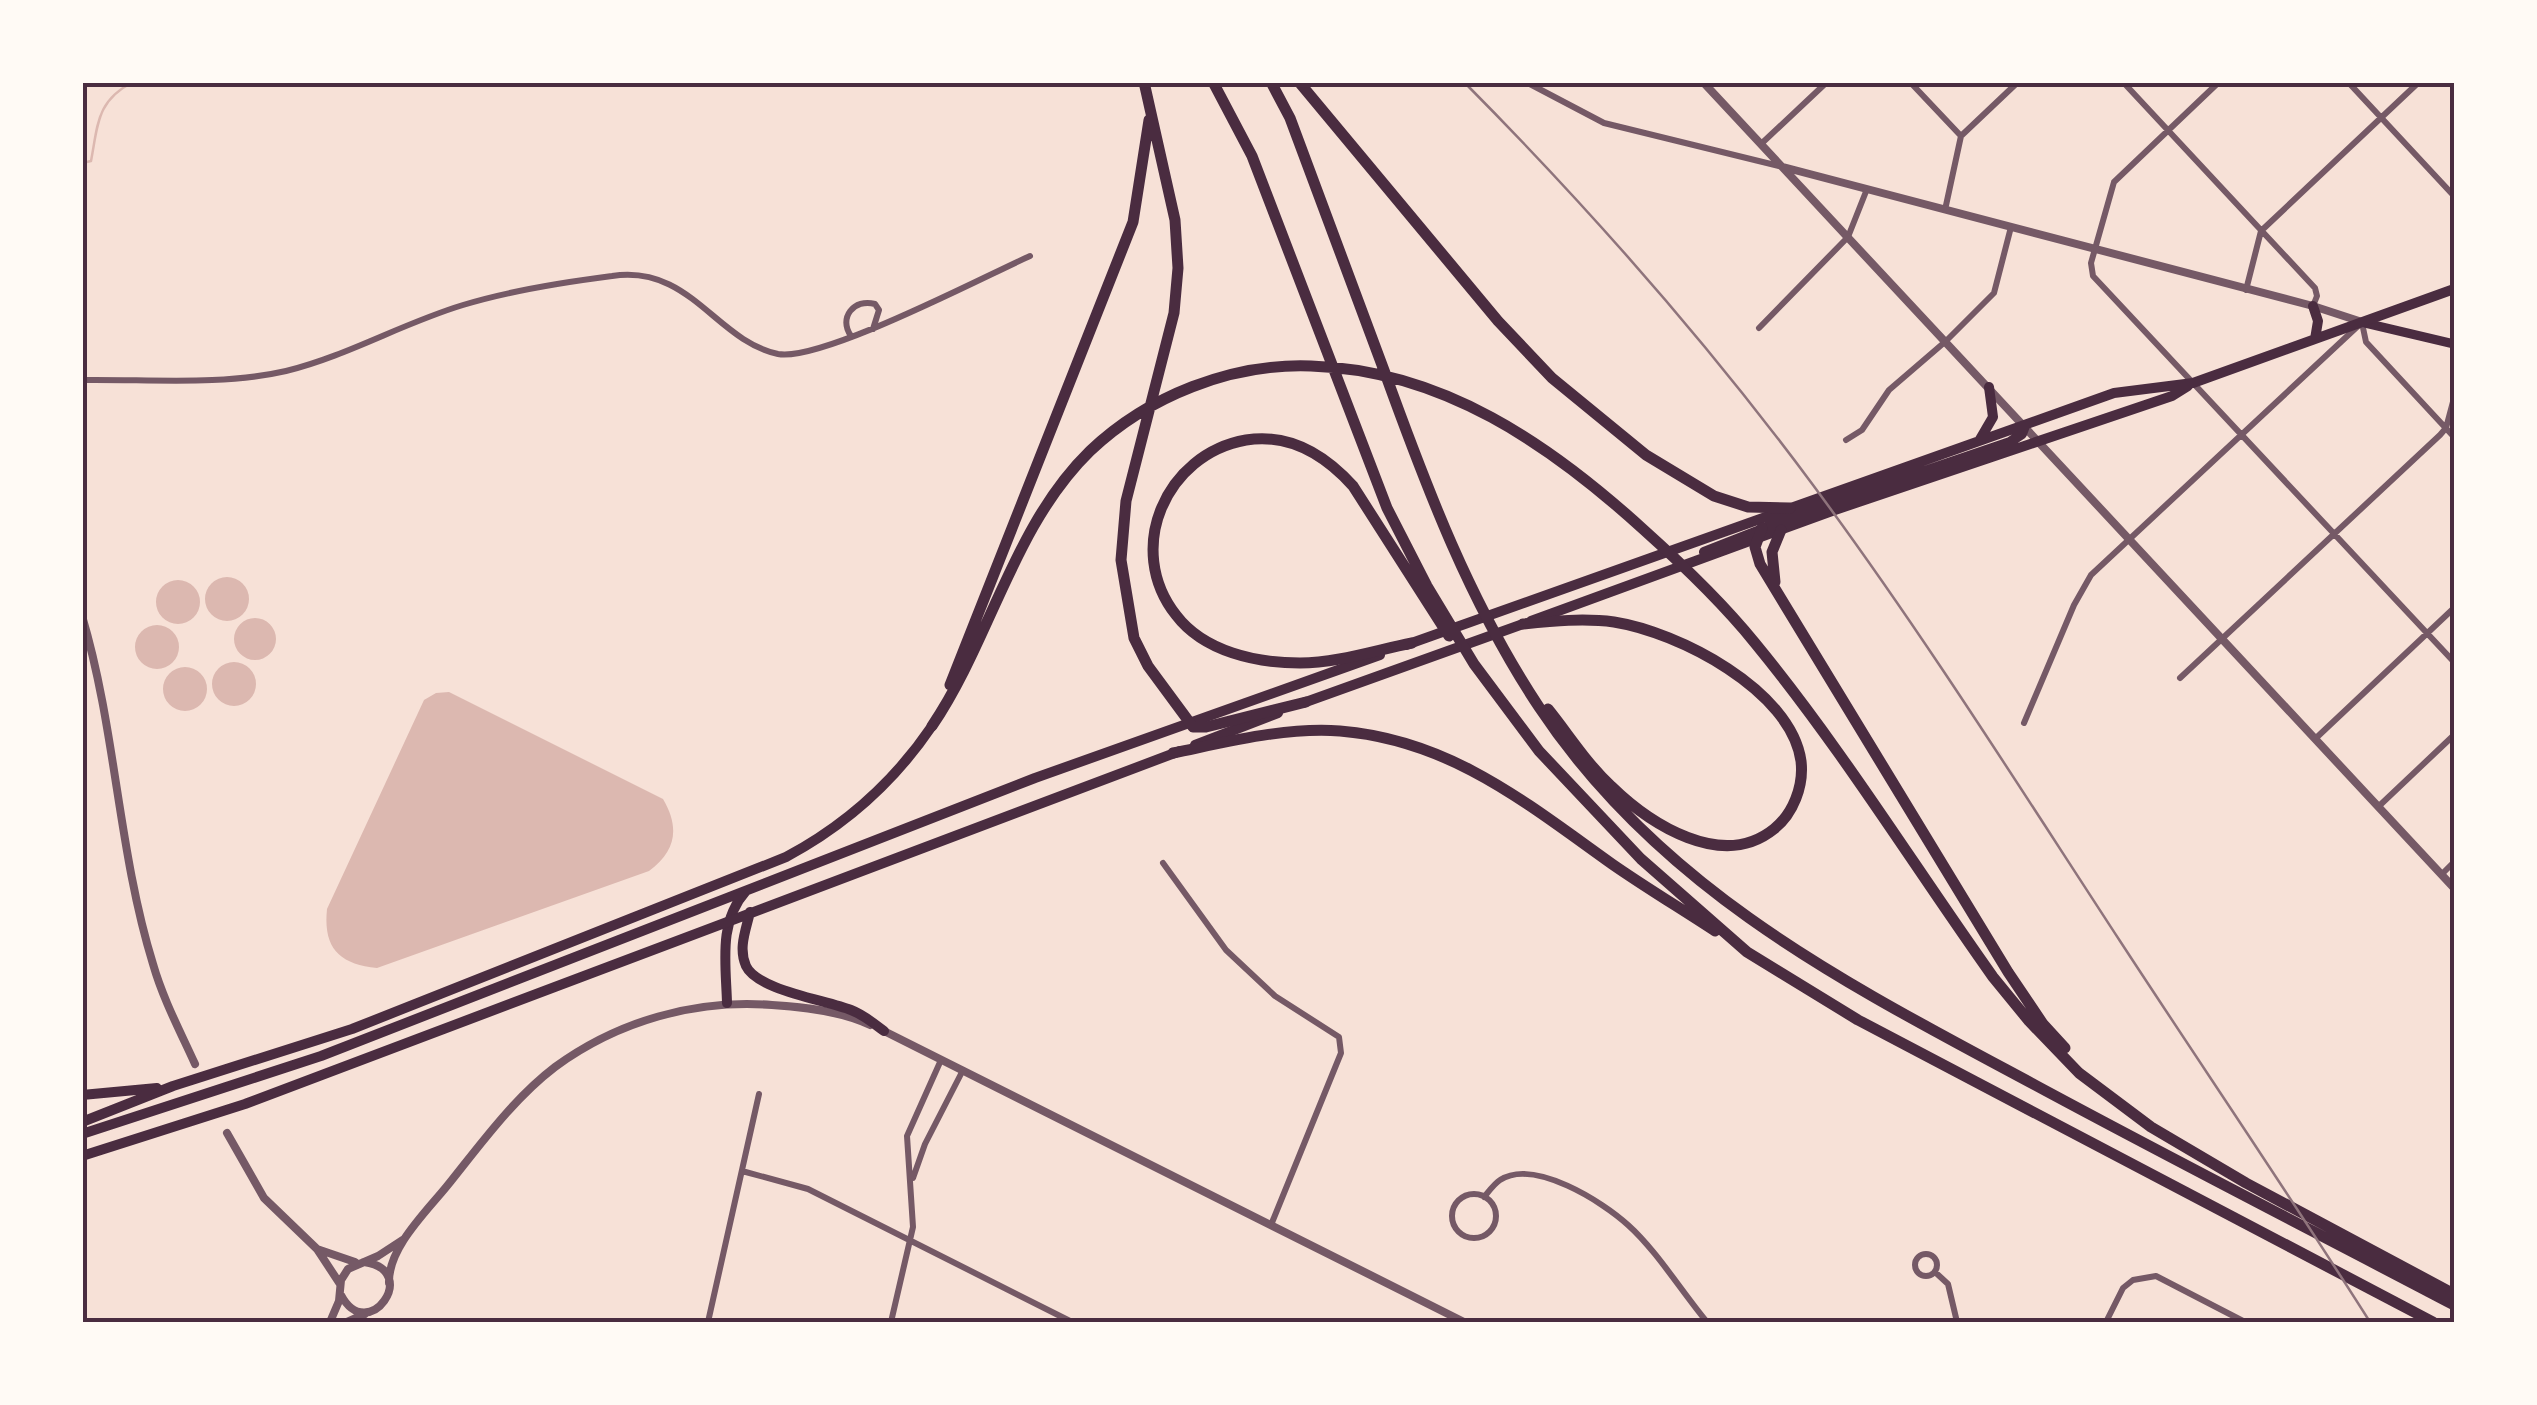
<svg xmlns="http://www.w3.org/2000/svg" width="2537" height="1405" viewBox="0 0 2537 1405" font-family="'Sofia Sans Condensed',sans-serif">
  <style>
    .water { fill: #dcb8b0 }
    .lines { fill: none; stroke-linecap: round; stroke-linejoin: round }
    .stream { stroke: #dcb8b0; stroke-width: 2.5 }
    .minor { stroke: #755966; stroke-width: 6 }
    .tertiary { stroke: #755966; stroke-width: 8 }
    .secondary { stroke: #4a2c40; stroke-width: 9 }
    .primary { stroke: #4a2c40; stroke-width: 10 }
    .trunk { stroke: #4a2c40; stroke-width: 10 }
    .motorway { stroke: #4a2c40; stroke-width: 11 }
    .rail { stroke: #8f747c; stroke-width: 2.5 }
    .neatline { fill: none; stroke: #4a2c40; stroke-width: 4 }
  </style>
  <rect width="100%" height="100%" fill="#f7e1d7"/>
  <path class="water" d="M205 599a22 22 0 1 1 44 0a22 22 0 1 1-44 0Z
    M156 602a22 22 0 1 1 44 0a22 22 0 1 1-44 0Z
    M234 639a21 21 0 1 1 42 0a21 21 0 1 1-42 0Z
    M135 647a22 22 0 1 1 44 0a22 22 0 1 1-44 0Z
    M212 684a22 22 0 1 1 44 0a22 22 0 1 1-44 0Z
    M163 689a22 22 0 1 1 44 0a22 22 0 1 1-44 0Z
    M449,692L663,799C680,828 676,851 649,871L377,968C339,964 323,948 327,909L424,700L436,693Z"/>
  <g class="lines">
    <path class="stream" d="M82,163L91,161C98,125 96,101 133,82"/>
    <path class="minor" d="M1526,82L1604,123L1779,166
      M1910,82L1961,136
      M2123,82L2315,288L2317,296L2313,306
      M2219,82L2114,182L2091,263L2093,276L2454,662
      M2348,82L2454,196
      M1761,144L1827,82
      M1945,210L1961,136L2018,82
      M2246,290L2261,231L2419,82
      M2362,323L2366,342L2454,437
      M1759,328L1848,237L1867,189
      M851,336C838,318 854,298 875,304L879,310L873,329
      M82,380C149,379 221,386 286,371C347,356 403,323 463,305C509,291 565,282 612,276C690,264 716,341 778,354C821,362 983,277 1030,256
      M1846,440L1862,430L1889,390L1946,341L1994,293L2011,227
      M2180,678L2440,435L2446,428L2454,398
      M2024,723L2074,605L2091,575L2358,326
      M2315,739L2454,608
      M2378,807L2454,735
      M1163,863L1226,950L1275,996L1339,1037L1341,1053L1271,1225
      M2442,874L2454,862
      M742,1171L808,1189L1072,1322
      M913,1178L925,1144L963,1070
      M1452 1216a22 22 0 1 1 44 0a22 22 0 1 1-44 0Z
      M1484,1197C1489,1191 1495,1183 1500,1180C1534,1158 1603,1202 1628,1225C1656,1250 1682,1292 1707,1322
      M1915 1265a11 11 0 1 1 22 0a11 11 0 1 1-22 0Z
      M1935,1272L1948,1284L1957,1322
      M708,1322L759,1094
      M891,1322L913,1227L907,1136L941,1060
      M2106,1322L2123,1288L2133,1280L2156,1276L2245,1322"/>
    <path class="tertiary" d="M1703,82L2454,888
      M1783,167L2313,306L2362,322
      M82,616C116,730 118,851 153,964C163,999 180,1031 195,1064
      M882,1030L1464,1322
      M227,1133L264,1198L317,1249L340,1284
      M317,1249L355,1262
      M389,1283C388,1248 426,1212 447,1186C480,1145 513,1099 555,1067C618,1021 695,999 772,1005C804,1007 841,1011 870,1025
      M341,1295C368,1346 422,1270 364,1262
      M330,1322L339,1301L341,1280L348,1269L378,1256L404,1239
      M347,1322L365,1314"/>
    <path class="secondary" d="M2365,323L2454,344"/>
    <path class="primary" d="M2313,306L2318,321L2315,339
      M1979,441L1993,417L1989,387
      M1704,552L1816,508L2010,442L2022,434L2025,426
      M1531,621L1832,511L2172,396L2188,386
      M1406,645L2114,393L2193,383L2454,289
      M727,1003C726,964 718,922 746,891
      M82,1134L321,1056L1035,778L1380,655"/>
    <path class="trunk" d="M1303,703L1523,624
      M1195,745L1278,713
      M750,912C746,930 738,948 746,966C757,990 826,1000 851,1010C864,1015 873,1023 884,1031
      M82,1095L157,1088
      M82,1122L173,1086L352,1029L786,857C846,825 894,782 932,726
      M82,1156L245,1104L1180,751"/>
    <path class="motorway" d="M1144,82L1175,220L1178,268L1174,313L1126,501L1121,560L1134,638L1148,666L1193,727H1206L1306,702
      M1213,82L1252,156L1387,508L1427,586L1474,664L1539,751L1641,859L1747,952L1858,1020L2433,1322
      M1271,82L1290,118C1321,203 1353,288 1385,373C1427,489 1470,603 1539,707C1661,891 1847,984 2035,1085C2174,1160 2315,1232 2454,1305
      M1299,82L1498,321L1552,378L1646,455L1714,496L1748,507L1790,508
      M1762,528L1755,547L1760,564L2008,972L2043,1024L2065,1048
      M1775,582L1772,552L1781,530
      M1523,624C1553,621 1584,618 1614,622C1678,632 1791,690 1801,761C1804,786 1793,814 1774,829C1722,871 1650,824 1611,786C1587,764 1569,735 1548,709
      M1412,643C1376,650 1337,663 1300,663C1257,663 1204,652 1176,615C1124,549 1166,454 1246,440C1290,433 1325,455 1353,486L1449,636
      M950,685L1133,222L1149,120
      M932,726C991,639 1013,526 1090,451C1148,396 1231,363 1311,366C1442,370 1550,444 1644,530C1683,565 1722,602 1755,643C1842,749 1914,866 1993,977L2029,1021L2079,1073L2151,1127L2246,1183L2454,1294
      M1173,753C1227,742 1284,727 1340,731C1450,740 1525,802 1612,864C1645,887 1680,908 1715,931"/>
    <path class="rail" d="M1464,82C1589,208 1707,342 1813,485C1922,632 2020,788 2120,941C2203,1068 2289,1194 2370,1322"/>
  </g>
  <rect width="2537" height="1405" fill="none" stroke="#fffaf5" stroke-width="170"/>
  <rect x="85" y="85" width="2367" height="1235" class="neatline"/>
</svg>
